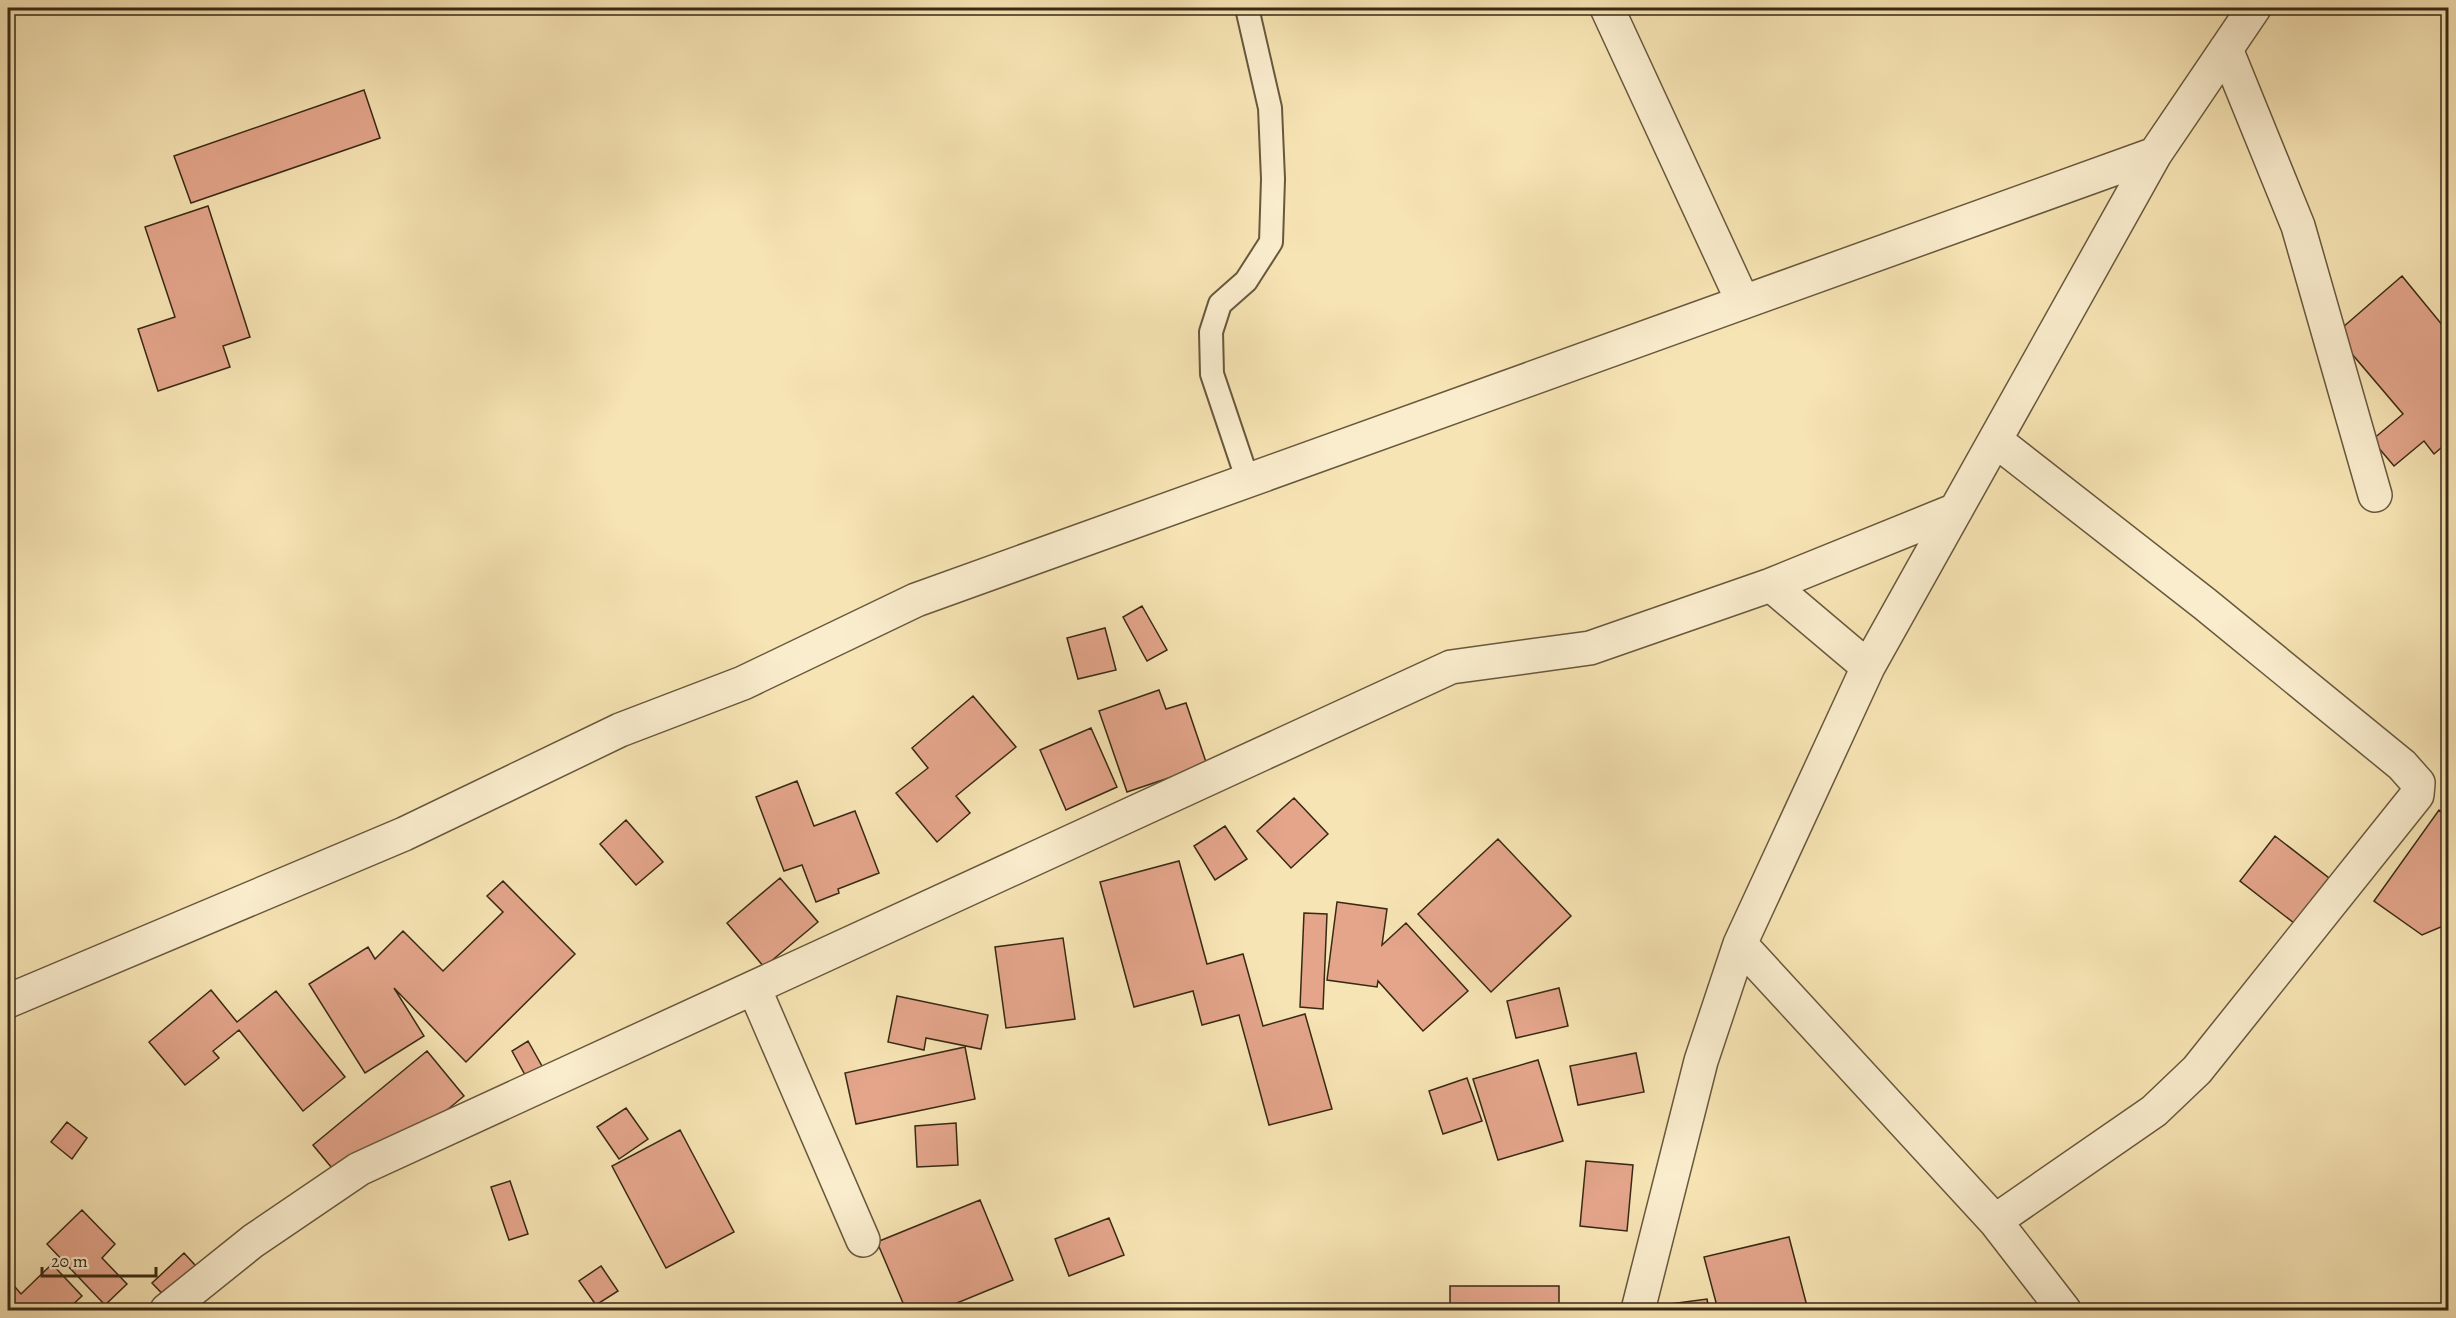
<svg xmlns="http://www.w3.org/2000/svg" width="2456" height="1318" viewBox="0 0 2456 1318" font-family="Alegreya,serif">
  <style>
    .building { fill: #e4a58b; stroke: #382914; stroke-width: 1.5 }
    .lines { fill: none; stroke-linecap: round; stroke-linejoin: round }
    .service-casing { stroke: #68583c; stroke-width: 26 }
    .minor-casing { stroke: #68583c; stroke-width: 36 }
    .service { stroke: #faedce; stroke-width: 22 }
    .minor { stroke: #faedce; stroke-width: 33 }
  </style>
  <rect width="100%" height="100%" fill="#f7e4b4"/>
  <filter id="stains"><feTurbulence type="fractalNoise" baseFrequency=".00333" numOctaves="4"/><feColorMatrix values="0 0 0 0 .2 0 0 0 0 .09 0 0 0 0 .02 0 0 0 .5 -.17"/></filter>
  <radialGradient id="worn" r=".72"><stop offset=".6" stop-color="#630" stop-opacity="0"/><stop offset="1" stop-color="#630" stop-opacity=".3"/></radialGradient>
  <path class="building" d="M364,90L380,138L191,203L174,156Z
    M208,206L250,337L223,346L230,367L158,391L138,329L175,317L145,227Z
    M2402,276L2448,332V442L2434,454L2424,441L2394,466L2372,440L2403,414L2335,334Z
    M1142,606L1167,650L1147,661L1123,617Z
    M1105,628L1116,670L1078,679L1067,638Z
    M1159,690L1166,709L1186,703L1207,765L1127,792L1099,711Z
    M973,696L1016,747L956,796L970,813L937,842L896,793L928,768L912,748Z
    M1091,728L1117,787L1066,810L1040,750Z
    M797,781L814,826L855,811L879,873L838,889L839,893L816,902L802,865L784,871L756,797Z
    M1294,798L1328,834L1291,868L1257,831Z
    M2439,810L2448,817V924L2422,935L2374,901Z
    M626,820L663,862L636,885L600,844Z
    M1225,826L1247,859L1215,880L1194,846Z
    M2275,836L2329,878L2294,923L2240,881Z
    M1498,839L1571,916L1491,992L1418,914Z
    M1179,861L1207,964L1243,954L1263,1026L1305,1014L1332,1109L1269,1125L1239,1015L1202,1025L1193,991L1134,1007L1100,882Z
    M780,878L818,922L764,967L727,923Z
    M503,881L575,954L466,1062L394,988L424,1036L365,1073L309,984L368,947L375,959L403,931L443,971L503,912L487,896Z
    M1337,902L1387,909L1382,945L1406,923L1468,991L1423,1031L1378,981L1377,987L1327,980Z
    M1304,913L1327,914L1323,1009L1300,1007Z
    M1063,938L1075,1019L1006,1028L995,947Z
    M1559,988L1568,1026L1516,1038L1507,1001Z
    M211,990L237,1022L276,991L345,1077L303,1111L239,1030L213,1051L219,1058L185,1085L149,1042Z
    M897,996L988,1015L981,1049L926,1038L924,1050L888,1042Z
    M528,1041L547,1075L530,1084L512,1051Z
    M965,1047L975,1099L856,1124L845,1073Z
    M427,1051L464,1096L350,1190L313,1145Z
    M1636,1053L1644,1092L1578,1105L1570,1066Z
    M1538,1060L1563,1141L1498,1160L1473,1079Z
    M1467,1078L1482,1121L1443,1134L1429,1091Z
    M626,1108L648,1139L619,1159L597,1127Z
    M67,1122L87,1138L72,1159L51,1142Z
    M956,1123L958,1165L917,1167L915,1126Z
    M680,1130L734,1232L666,1268L612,1166Z
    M1586,1161L1633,1165L1627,1231L1580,1226Z
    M510,1181L528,1234L509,1240L491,1187Z
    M980,1200L1013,1280L940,1310H906L877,1242Z
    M82,1210L115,1244L102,1258L127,1284L105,1305L47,1244Z
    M1109,1218L1124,1255L1069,1276L1055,1239Z
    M1789,1237L1808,1310H1718L1704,1257Z
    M184,1253L206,1277L175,1307L152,1283Z
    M52,1264L82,1296L67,1310H8V1284L10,1281L21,1294Z
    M601,1266L618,1291L596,1305L579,1281Z
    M1450,1286H1559V1310H1450Z
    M1707,1299L1709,1310H1655V1306Z"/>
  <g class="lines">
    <defs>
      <path id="service" d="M1247,8L1270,108L1273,179L1271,242L1246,281L1220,304L1211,332L1212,374L1248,481"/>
      <path id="minor" d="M1607,8L1743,302
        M2226,49L2298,226L2375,495
        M1995,440L2205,604L2402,765L2418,783L2417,795L2197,1070L2154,1111L1995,1221
        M1771,585L1868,667
        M1740,944L1995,1221L2064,1310
        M754,988L863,1240
        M8,1001L404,834L620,730L743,683L916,600L2155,154
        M167,1310L253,1241L359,1169L1451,667L1590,648L1771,585L1956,510
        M1638,1310L1701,1061L1740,944L1868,667L2155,154L2254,8"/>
    </defs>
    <use href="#service" class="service-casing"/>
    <use href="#minor" class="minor-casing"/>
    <use href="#service" class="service"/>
    <use href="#minor" class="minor"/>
  </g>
  <rect width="2456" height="1318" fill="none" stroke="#f7e4b4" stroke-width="30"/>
  <rect x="9" y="9" width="2438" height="1300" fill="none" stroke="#382914" stroke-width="3"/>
  <rect x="15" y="15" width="2426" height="1288" fill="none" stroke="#382914" stroke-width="1.5"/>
  <path d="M42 1267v9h114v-9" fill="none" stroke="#382914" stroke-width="3"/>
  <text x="51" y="1267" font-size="18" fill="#382914" stroke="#faedce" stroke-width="4.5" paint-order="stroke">20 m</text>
  <rect width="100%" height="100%" filter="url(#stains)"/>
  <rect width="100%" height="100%" fill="url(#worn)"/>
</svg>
